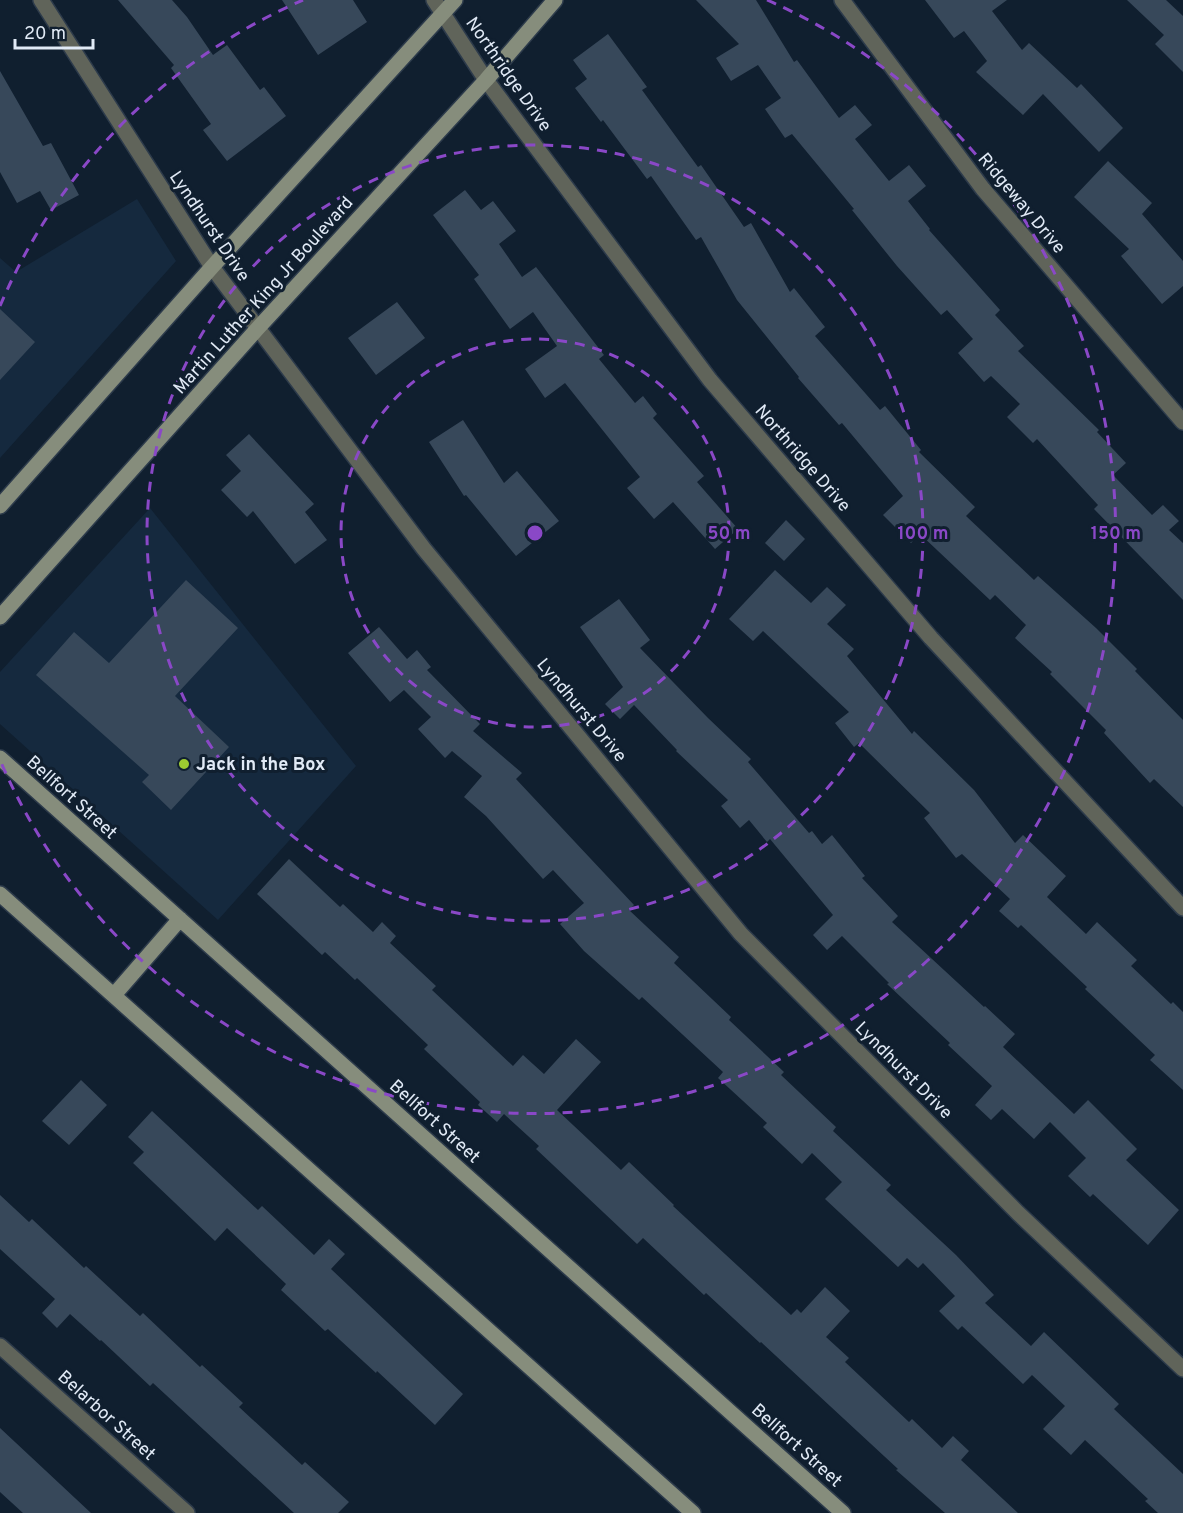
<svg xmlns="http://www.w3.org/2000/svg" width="1183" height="1513" viewBox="0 0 1183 1513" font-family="Overpass,sans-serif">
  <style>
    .built { fill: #15293e }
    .building { fill: #37485a }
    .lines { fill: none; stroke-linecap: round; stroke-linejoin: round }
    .street-casing { stroke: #2d3b4b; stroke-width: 18 }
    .secondary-casing { stroke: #2d3b4b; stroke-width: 18 }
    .street { stroke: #60645a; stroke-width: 15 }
    .secondary { stroke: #868d7c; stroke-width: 15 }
    .ring { fill: none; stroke: #8a48c7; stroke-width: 3; stroke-dasharray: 10 8 }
    .poi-dot { fill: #9dca31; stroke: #101f2f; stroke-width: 2 }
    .labels { text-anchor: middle; stroke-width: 6; stroke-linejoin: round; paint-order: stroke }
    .street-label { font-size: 18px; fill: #e1eaf6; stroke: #101f2f }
    .poi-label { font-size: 18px; font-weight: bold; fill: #e1eaf6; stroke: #101f2f; text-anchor: start }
    .centre { fill: #8a48c7; stroke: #101f2f; stroke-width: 3 }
    .ring-label { font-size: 18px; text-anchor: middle; font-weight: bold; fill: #8a48c7; stroke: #101f2f; stroke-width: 6; stroke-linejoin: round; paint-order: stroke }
  </style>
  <rect width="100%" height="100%" fill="#101f2f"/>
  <path class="built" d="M137,199L176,261L0,458V258L16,272Z
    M150,508L356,766L218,920L0,724V672Z"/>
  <path class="building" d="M118,0H172L187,17L213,55L227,45L260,90L264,87L286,116L227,161L203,130L211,124L171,68L174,65Z
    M282,0H353L367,22L318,55Z
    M696,0H756L794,62L797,60L839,118L855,105L872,125L855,139L889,181L909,165L926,186L908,201L930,229L929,230L1000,310L995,315L1024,346L1018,351L1099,430L1097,432L1126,463L1113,475L1152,515L1163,505L1179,521L1169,530L1183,543V600L1094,509L1098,505L1037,439L1033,443L1007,417L1020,404L991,376L984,382L958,353L973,339L947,310L941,315L897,266L852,210L854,209L792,134L785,138L765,109L781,98L758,65L731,81L716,58L739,44Z
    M925,0H1007L992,11L1022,50L1029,43L1077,88L1081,84L1123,128L1099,152L1043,94L1023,115L976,72L987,61L964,31L954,38Z
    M1127,0H1166L1183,16V72L1155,44L1164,35Z
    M608,34L647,87L642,90L698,167L701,165L744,227L751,223L790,292L794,288L825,327L815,336L880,410L885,406L921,450L919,452L975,507L966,516L1034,580L1038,576L1096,628L1137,669L1135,671L1183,720V807L1154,779L1150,783L1104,733L1106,730L1050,674L1052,672L1015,638L1026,625L995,595L990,600L920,534L911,543L883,515L903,496L842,423L839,425L798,378L799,377L737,300L701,237L696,240L651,176L647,179L603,120L601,122L575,88L587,79L573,60Z
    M0,71L43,146L51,143L79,195L51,210L40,191L17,203L0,172Z
    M1108,161L1152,203L1142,214L1183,261V286L1162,304L1121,256L1129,249L1074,197Z
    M465,190L481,210L493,201L516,231L499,244L522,277L536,267L604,355L599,359L635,403L643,396L657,414L653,418L704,476L697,482L738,529L715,549L673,502L654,519L627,488L640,477L565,383L545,398L525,369L557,346L533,312L510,329L474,279L479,275L433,215Z
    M397,302L425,338L376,375L348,338Z
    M0,309L35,342L0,380Z
    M463,420L504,483L517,471L559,521L516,556L466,495L464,496L429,442Z
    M249,434L314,504L305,512L327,540L295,564L253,511L247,517L221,490L241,471L226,455Z
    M786,520L805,539L784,561L765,543Z
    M775,570L811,603L827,587L846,605L827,624L854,649L847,656L912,734L914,731L974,790L1015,843L1023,835L1066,876L1047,897L1086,934L1097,922L1137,960L1131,966L1171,1004L1173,1002L1183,1012V1090L1150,1060L1155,1055L1085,989L1087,987L1021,925L1018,928L999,911L1010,899L962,854L956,858L924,818L930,813L859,743L854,747L835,723L849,712L763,631L753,641L729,619Z
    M186,580L238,628L175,696L229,747L171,810L142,782L149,775L36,675L74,632L109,663Z
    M619,599L650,640L640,648L708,718L751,759L748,762L809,833L812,831L822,844L832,835L865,876L862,878L898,916L892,922L984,1007L985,1006L1015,1034L1003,1047L1074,1114L1088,1100L1137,1149L1126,1160L1179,1210L1148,1245L1093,1194L1090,1197L1068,1176L1086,1158L1050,1122L1034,1139L1002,1109L991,1120L975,1105L992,1086L948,1045L950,1043L887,984L889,983L842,936L827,950L813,935L833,915L770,839L767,842L749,820L740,828L721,806L728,800L676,751L677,750L634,705L620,719L605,704L623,687L580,627Z
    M379,627L407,659L417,650L431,667L427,670L480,724L473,731L522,773L516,779L634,905L629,910L679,957L674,963L731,1017L729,1020L784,1072L781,1075L836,1127L833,1131L891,1185L886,1190L956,1255L994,1295L985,1303L1031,1346L1044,1332L1119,1404L1114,1409L1183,1474V1513H1158L1145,1501L1148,1499L1085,1440L1071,1455L1043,1429L1065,1406L1032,1375L1023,1384L962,1326L958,1330L939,1311L955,1296L923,1263L918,1268L907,1258L898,1267L825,1199L842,1182L812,1153L802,1164L763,1127L767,1123L718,1078L723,1072L642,997L639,1000L584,951L560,924L584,903L553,870L543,879L486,816L464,797L482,776L452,751L445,758L418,729L431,717L404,690L390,702L348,653Z
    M289,859L340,907L343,904L373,932L382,922L396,936L390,943L436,986L432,990L513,1066L523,1055L544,1074L576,1039L601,1062L557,1110L621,1170L629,1162L674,1205L673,1206L791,1315L797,1309L801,1313L825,1287L850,1311L826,1337L849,1358L845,1362L909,1422L912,1419L942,1448L953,1436L969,1451L961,1460L1018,1513H945L896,1470L898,1469L761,1342L760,1343L706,1293L704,1295L643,1238L637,1244L536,1149L539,1146L504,1114L497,1122L478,1105L480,1102L424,1049L428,1045L357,978L355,980L325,952L322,955L257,894Z
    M81,1080L107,1105L69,1145L42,1121Z
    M152,1111L258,1210L262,1206L314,1255L329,1239L345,1254L331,1269L463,1394L435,1425L377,1371L376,1373L328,1329L325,1331L281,1290L286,1284L227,1228L215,1241L133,1163L144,1152L128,1137Z
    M0,1195L29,1222L32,1219L84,1268L86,1266L140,1316L143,1313L200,1367L202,1365L243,1403L239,1407L302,1465L305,1462L349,1502L338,1513H294L153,1383L150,1386L101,1340L100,1341L70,1314L57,1328L42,1313L55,1299L0,1249Z
    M0,1428L91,1513H23L0,1492Z"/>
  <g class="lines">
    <defs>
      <path id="street" d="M41,0L212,267L424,549L741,934L1018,1213L1183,1369
        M434,0L486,80L710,380L931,638L1183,908
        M842,0L983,189L1183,422
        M0,1346L187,1513"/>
      <path id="secondary" d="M0,506L212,267L455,0
        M0,617L258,328L486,80L555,0
        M0,758L843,1513
        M0,894L693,1513
        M114,995L180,919"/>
    </defs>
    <use href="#street" class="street-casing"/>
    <use href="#secondary" class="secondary-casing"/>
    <use href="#street" class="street"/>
    <use href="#secondary" class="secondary"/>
  </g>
  <g class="ring">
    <circle cx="535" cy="533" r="194"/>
    <circle cx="535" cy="533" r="388"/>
    <path d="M0 306A581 581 0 0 1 303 0M767 0A581 581 0 1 1 0 760"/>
  </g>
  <circle class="poi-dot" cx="184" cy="764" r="6"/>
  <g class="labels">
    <g class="street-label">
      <text transform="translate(509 74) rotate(55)" y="6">Northridge Drive</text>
      <text transform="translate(1022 203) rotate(50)" y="6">Ridgeway Drive</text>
      <text transform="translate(210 226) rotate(56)" y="6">Lyndhurst Drive</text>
      <text transform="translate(263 295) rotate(-48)" y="6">Martin Luther King Jr Boulevard</text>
      <text transform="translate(803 458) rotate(49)" y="6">Northridge Drive</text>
      <text transform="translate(582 710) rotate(50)" y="6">Lyndhurst Drive</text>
      <text transform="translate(72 797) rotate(42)" y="6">Bellfort Street</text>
      <text transform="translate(904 1070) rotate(45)" y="6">Lyndhurst Drive</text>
      <text transform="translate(435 1121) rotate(42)" y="6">Bellfort Street</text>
      <text transform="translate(107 1415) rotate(42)" y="6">Belarbor Street</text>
      <text transform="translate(797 1445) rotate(42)" y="6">Bellfort Street</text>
    </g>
    <g class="poi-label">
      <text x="196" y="770">Jack in the Box</text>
    </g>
  </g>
  <circle cx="535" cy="533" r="9" class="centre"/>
  <g class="ring-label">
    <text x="729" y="539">50 m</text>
    <text x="923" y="539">100 m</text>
    <text x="1116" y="539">150 m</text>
  </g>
  <path d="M15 39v9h78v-9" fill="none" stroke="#e1eaf6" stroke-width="3"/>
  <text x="24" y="39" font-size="18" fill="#e1eaf6" stroke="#101f2f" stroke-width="4.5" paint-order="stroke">20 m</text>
</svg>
